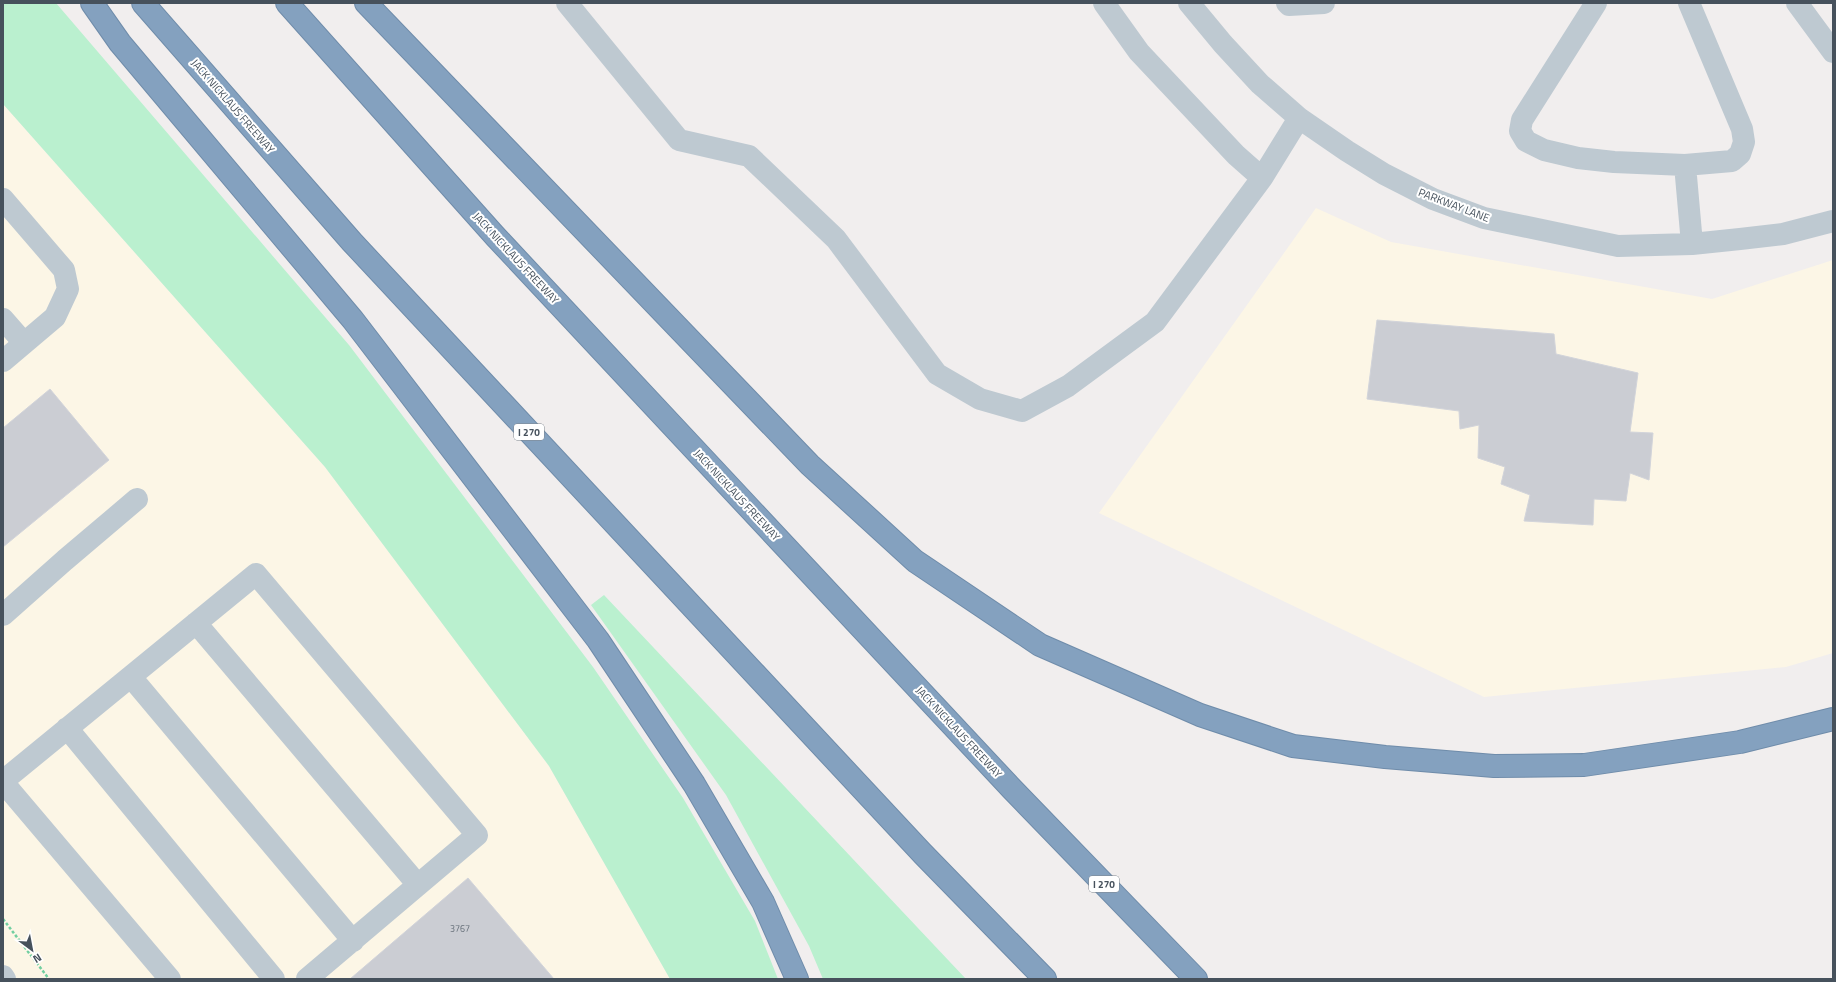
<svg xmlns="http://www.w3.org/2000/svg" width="1836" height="982" viewBox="0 0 1836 982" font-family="'Titillium Web',sans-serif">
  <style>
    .commercial { fill: #fcf6e6 }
    .green { fill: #baf0cf }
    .building { fill: #cbcdd3; stroke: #d2d4da }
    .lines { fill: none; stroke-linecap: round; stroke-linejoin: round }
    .highway-casing { stroke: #6f8caa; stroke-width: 24 }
    .path { stroke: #71cfa0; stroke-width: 2.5; stroke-dasharray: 3 2; stroke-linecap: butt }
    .minor { stroke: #bec9d1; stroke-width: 22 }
    .highway { stroke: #84a1bf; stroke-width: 22 }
    .labels { text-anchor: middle; stroke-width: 4; stroke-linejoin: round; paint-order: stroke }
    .number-label { font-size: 9px; fill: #67707a }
    .shield { fill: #fff; stroke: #7e858d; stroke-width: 1 }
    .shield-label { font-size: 10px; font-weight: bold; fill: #46515c }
    .street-label { font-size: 11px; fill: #46515c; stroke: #fff }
  </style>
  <rect width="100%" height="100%" fill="#f1eeee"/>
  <path class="commercial" d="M3,104L325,467L549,766L670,979H3Z
    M1316,208L1391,242L1712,299L1833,260V653L1786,667L1484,697L1099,513Z"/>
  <path class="green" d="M3,3H56L349,345L593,667L683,798L755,921L778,979H670L549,766L325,467L3,104Z
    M604,595L966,979H823L809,946L726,795L591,605Z"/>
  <path class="building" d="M1377,320L1554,334L1556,354L1638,373L1630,432L1653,433L1649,480L1630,473L1626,501L1594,499L1593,525L1524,521L1530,495L1501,484L1505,467L1478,458L1479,425L1460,429L1459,411L1367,399Z
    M50,389L109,460L3,547V428Z
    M468,878L554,979H350Z"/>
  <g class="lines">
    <defs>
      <path id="highway" d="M92,3L120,43L353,320L598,640L694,784L763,902L797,979
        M143,3L352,242L923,854L1045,979
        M287,3L495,236L1012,789L1196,979
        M366,3L810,465L915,561L1040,645L1200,715L1293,746L1385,757L1494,766L1584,765L1740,742L1833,719"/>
    </defs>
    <use href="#highway" class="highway-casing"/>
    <path class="path" d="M3,919L49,979"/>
    <path class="minor" d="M567,3L679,140L749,156L836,239L937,374L980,399L1022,411L1068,386L1155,322L1262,178L1236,155L1139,52L1104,3
      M1189,3L1223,44L1260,84L1299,118L1347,151L1384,174L1433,199L1484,218L1618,246L1692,244L1740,239L1783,234L1833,221
      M1287,3L1289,5L1324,3
      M1596,3L1522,120L1520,131L1526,141L1544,150L1578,158L1614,162L1685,165L1732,161L1740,154L1744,142L1742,129L1689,3
      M1797,3L1833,52
      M1685,165L1692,244
      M1262,178L1299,118
      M3,199L64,270L68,289L55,317L3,361
      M3,319L24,343
      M3,615L65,560L137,499
      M196,623L418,885
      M131,677L353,941
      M67,728L274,979
      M3,781L256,574L477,835L307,979
      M3,782L170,979
      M3,976L5,979"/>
    <use href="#highway" class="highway"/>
  </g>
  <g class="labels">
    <g class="number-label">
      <text x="460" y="932">3767</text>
    </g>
    <g class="shield">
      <rect x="514" y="424" width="30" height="16" rx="3"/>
      <rect x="1089" y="876" width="30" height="16" rx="3"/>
    </g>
    <g class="shield-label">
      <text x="529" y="436">I 270</text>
      <text x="1104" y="888">I 270</text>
    </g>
    <g class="street-label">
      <text transform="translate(233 106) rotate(49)" y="4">JACK NICKLAUS FREEWAY</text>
      <text transform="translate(1454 205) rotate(21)" y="4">PARKWAY LANE</text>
      <text transform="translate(516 258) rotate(47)" y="4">JACK NICKLAUS FREEWAY</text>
      <text transform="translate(737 495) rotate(47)" y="4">JACK NICKLAUS FREEWAY</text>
      <text transform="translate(959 732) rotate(47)" y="4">JACK NICKLAUS FREEWAY</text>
    </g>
  </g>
  <rect width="1836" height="982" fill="none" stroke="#46515c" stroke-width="8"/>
  <g transform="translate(32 950) rotate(148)" stroke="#ffffff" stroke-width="3" paint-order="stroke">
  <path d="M0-3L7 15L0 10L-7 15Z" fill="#46515c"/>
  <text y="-6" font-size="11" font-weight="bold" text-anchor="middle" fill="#46515c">N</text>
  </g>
</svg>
